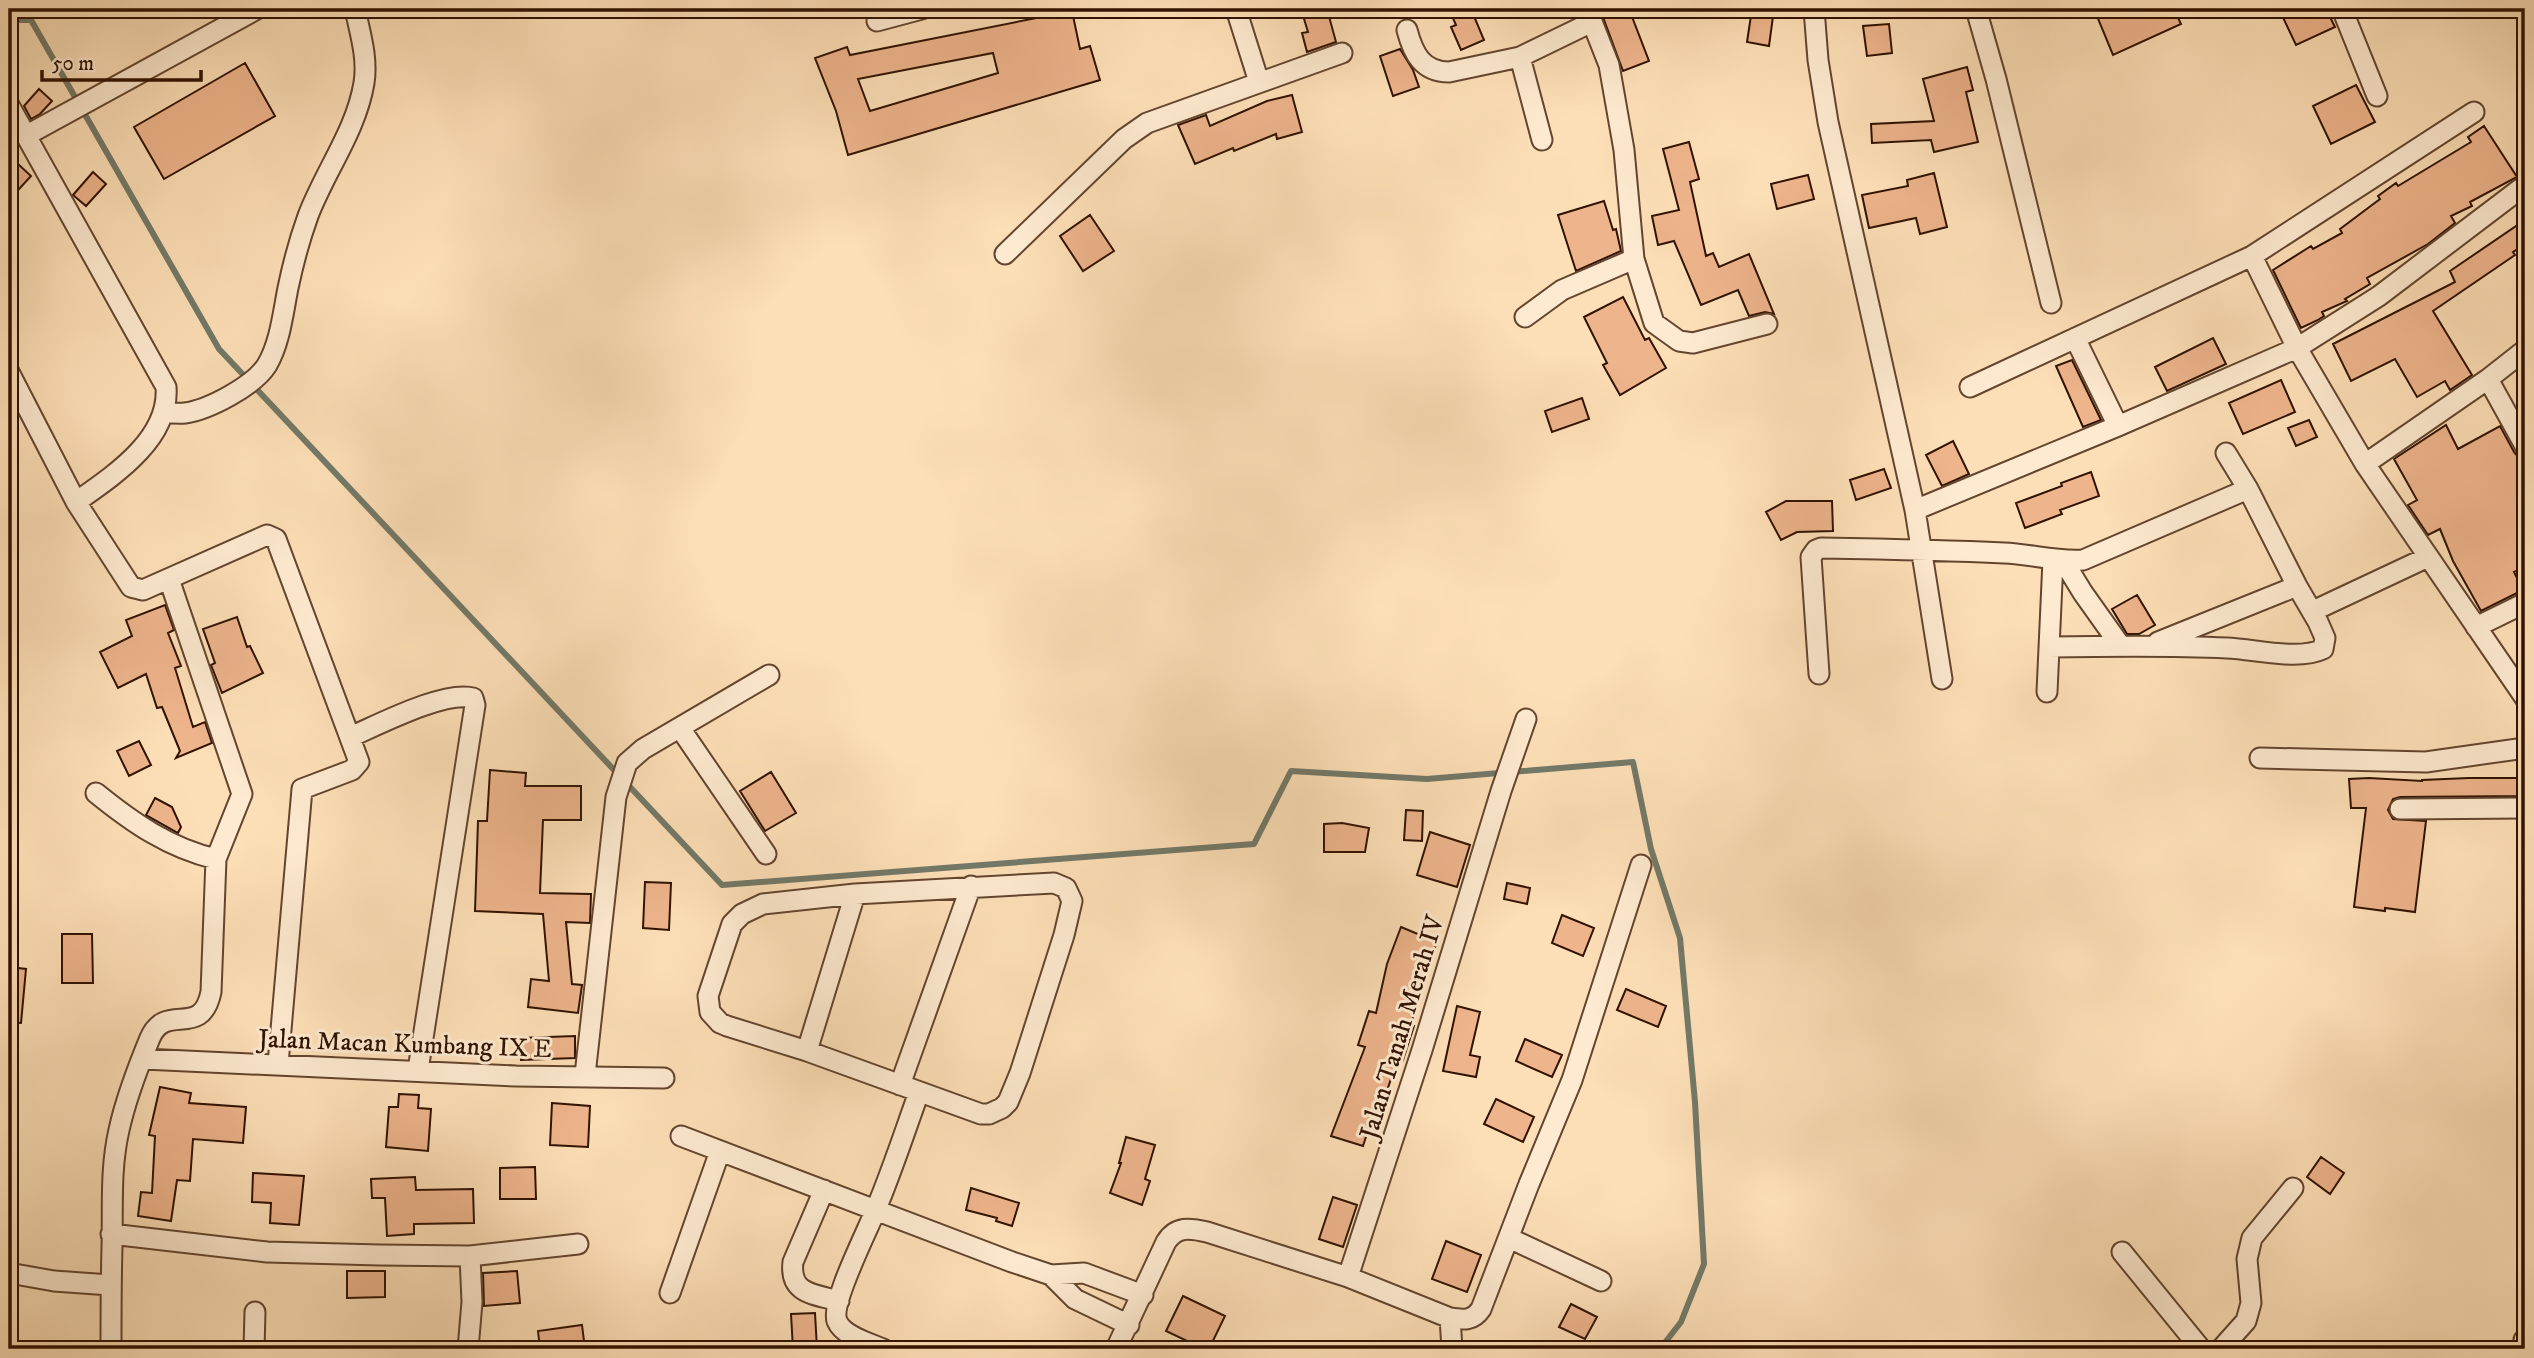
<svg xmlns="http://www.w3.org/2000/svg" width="2534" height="1358" viewBox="0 0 2534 1358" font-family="'IM FELL DW Pica',serif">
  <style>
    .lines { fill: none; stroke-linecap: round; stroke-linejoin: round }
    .stream { stroke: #737968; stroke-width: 6 }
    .building { fill: #eeb48c; stroke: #301200; stroke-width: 2; fill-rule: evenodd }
    .minor-casing { stroke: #63452e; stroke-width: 23 }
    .minor { stroke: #feead0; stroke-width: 19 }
    .labels { text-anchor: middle; stroke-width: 6; stroke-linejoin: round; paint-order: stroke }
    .street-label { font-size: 26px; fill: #301200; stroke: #feead0 }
  </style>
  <rect width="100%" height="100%" fill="#fddfb7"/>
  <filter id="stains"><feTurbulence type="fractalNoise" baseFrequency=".00286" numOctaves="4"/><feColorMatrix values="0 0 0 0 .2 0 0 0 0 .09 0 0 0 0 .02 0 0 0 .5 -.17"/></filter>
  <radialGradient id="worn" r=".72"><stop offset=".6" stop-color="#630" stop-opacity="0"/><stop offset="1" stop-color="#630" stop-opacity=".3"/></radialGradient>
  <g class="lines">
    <path class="stream" d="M9,20H31L219,349L722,885L1254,844L1291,771L1427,779L1633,762L1651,849L1680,938L1695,1102L1704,1264L1681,1322L1660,1349"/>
  </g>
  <path class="building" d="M1301,9H1327L1336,42L1307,52L1302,33L1308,32Z
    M1449,9H1471L1484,40L1461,50L1451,27L1456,25Z
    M1600,9H1629L1649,61L1623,71Z
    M1752,9H1774L1769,46L1747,42Z
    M2094,9H2174L2181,24L2113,55Z
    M2279,9H2326L2335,27L2296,45Z
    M1072,11L1080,49L1090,46L1100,80L848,155L836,111L815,58L847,47L850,55ZM993,53L998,73L870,111L858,79Z
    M1889,24L1892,53L1867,56L1863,26Z
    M1400,49L1413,70L1419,87L1393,96L1380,56Z
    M245,63L275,116L164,179L134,127Z
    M1967,67L1973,90L1966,92L1978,142L1934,152L1931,140L1872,143L1871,124L1934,121L1923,79Z
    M2356,85L2375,122L2331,144L2313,106Z
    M39,89L52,101L40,114L31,119L24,106Z
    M1292,95L1302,132L1277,139L1276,134L1234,151L1233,148L1195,164L1178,125L1206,115L1210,126L1267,101Z
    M2484,126L2517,177L2470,202L2472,206L2451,216L2455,223L2428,244L2367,278L2370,284L2345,299L2347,301L2322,312L2324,316L2318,320L2301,328L2273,270L2311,246L2313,249L2342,233L2340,229L2380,199L2378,196L2396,183L2398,186L2471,142L2468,137Z
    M1689,142L1699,179L1690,182L1706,256L1713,253L1719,267L1749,254L1774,314L1765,312L1749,316L1738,290L1701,305L1674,241L1658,245L1652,216L1679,210L1663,149Z
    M18,164L31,176L9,200V174Z
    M93,172L106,184L86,206L73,195Z
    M1934,173L1947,227L1920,234L1916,218L1869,228L1862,195L1908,186L1907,180Z
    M1808,175L1814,199L1777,209L1771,184Z
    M1604,201L1613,230L1616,229L1621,251L1576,271L1558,215Z
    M1090,215L1114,251L1083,271L1060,236Z
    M2525,220V244L2513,252L2515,255L2433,311L2472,375L2450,390L2445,381L2417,397L2395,359L2351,381L2333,344L2455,282L2450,271Z
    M1623,297L1645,340L1649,338L1666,368L1620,395L1603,365L1607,363L1584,317Z
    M2213,338L2226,364L2167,391L2155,367Z
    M2072,360L2101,420L2083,427L2056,366Z
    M2281,380L2295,412L2243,434L2229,403Z
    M1582,398L1589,419L1552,432L1545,411Z
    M2309,420L2317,437L2296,446L2288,428Z
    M2446,425L2458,449L2500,426L2514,452L2525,465V567L2514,572L2523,590L2481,611L2453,561L2440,529L2428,535L2408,505L2417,500L2394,459Z
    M1953,441L1969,474L1942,486L1926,455Z
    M1884,469L1891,488L1856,500L1850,480Z
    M2091,472L2099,496L2060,510L2062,514L2025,528L2016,503L2062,486L2061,483Z
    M1786,501H1832L1833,531L1797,532L1781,540L1766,512Z
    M2137,595L2155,625L2139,634H2127L2112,609Z
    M165,605L174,630L168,633L181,666L175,668L193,727L205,722L212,743L176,758L180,751L162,707L157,708L146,674L118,688L100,652L132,636L126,620Z
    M237,617L247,647L250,646L263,673L222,693L211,665L215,663L203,629Z
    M139,741L151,765L129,776L117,751Z
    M490,770L526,773L525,786H581V820H543L540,893L591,894L590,923L566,922L572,984L582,985L578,1013L528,1007L531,979L549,981L543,914L475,911L478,821H487Z
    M771,772L796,813L765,831L740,791Z
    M2369,778L2422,781V780L2469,778H2525V796L2400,797L2393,799L2388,810L2393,819L2426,821L2415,912L2385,908V911L2354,907L2366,808H2351L2349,779Z
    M155,798L172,807L181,827L178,833L146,815Z
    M1406,810L1423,811L1422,841L1404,840Z
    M1342,823L1369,828L1365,852H1324V824Z
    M1430,832L1470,845L1457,887L1417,875Z
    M645,882L671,883L669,930L643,928Z
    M1507,883L1530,888L1527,904L1504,899Z
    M1562,915L1594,928L1583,956L1552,943Z
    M1401,927L1437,942L1422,981L1411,1025L1414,1026L1403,1060L1401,1059L1394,1080L1391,1079L1378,1117L1373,1115L1363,1146L1331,1136L1365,1047L1358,1045L1369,1011L1376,1013L1387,964Z
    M62,934H92L93,983H62Z
    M9,967L26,969L21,1023L9,1022Z
    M1626,989L1666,1006L1658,1027L1617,1010Z
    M1457,1006L1480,1012L1470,1055L1480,1057L1476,1077L1443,1071Z
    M575,1036V1058L521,1060L520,1038Z
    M1525,1039L1562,1055L1552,1077L1516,1061Z
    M160,1087L191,1093L189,1103L246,1107L243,1143L193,1139L190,1181L177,1180L171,1221L138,1216L141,1192L152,1193L155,1136L149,1135Z
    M399,1094L419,1095L418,1108L431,1109L428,1151L386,1147L389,1107H398Z
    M1496,1099L1534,1117L1523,1142L1484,1124Z
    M552,1103L590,1106L588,1147L550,1145Z
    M1126,1137L1155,1145L1145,1179L1150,1181L1142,1205L1110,1193L1121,1163H1119Z
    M2321,1157L2344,1173L2330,1194L2307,1177Z
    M535,1167L536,1199H500V1168Z
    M253,1173L304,1176L299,1225L270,1223L271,1203L252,1202Z
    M415,1177L416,1190L473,1189L474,1223L414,1224V1234L387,1236L385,1198H372L371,1179Z
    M971,1188L1019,1203L1012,1226L996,1221L997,1218L966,1210Z
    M1333,1197L1357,1205L1343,1247L1319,1239Z
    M1446,1241L1481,1255L1467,1292L1432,1279Z
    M347,1271H385V1297L347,1298Z
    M517,1271L520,1303L484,1306L483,1273Z
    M1183,1296L1225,1316L1209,1349H1204L1166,1331Z
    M1571,1304L1597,1317L1585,1339L1559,1327Z
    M815,1313L817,1349H793L791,1314Z
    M582,1325L585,1349H540L538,1331Z"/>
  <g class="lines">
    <defs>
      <path id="minor" d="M1236,9L1259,82
        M1587,9L1609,65L1624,150L1634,259L1654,323L1679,341L1693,343L1767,324
        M1814,9L1818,60L1828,122L1915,510L1942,679
        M1976,9L1996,79L2051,303
        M2342,9L2377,96
        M877,21L922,9
        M1407,30C1413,53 1422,72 1449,72L1520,57L1592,22
        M1520,57L1542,140
        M9,105L166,387C170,439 113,476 76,502
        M27,135L257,9
        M1005,254L1124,139L1147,123L1342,53
        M2252,256L2297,348L2365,464L2525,698
        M1525,317L1562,290L1634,259
        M2075,338L2118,426
        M9,372L76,502L131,587L143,590L267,535L276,539L359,762L352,770L302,789L278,1064
        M2488,379L2525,446
        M1970,387L2252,256L2474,112
        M164,412C171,413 178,414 185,413C208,410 254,386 267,365C280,343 283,313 288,288C293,264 300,238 308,216C325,171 356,131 364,83C368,58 360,33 355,9
        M2365,464L2488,379L2525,350
        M1915,510L2118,426L2297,348L2379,296L2520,189
        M2064,562L2083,593L2120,645
        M2313,611L2428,557
        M2476,627L2525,603
        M2158,642L2297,586
        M2049,647C2108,646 2168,645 2227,648C2255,649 2298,661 2323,649L2325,638L2318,622L2297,586L2248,489L2226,453
        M1819,674L1811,557L1816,550L1821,548C1882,549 1943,550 2004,553C2031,554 2056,562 2083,560L2248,489
        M2047,692L2053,560
        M680,728L766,854
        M350,737C378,725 445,690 473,698L475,705L418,1070
        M2260,758L2426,762L2525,748
        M96,793C133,823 169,848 216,859
        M2400,809L2525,808
        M1054,883L1066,888L1072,901L1064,935L1020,1073L1008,1102L1002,1108L989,1114H981L807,1051L727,1026L720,1023L710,1012L708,996L732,924L742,914L763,904L855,894Z
        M807,1051L855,894
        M143,1059L516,1076L664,1078
        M585,1075L616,797L627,763L643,749L769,675
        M900,1085L971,886
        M681,1136L1012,1262L1051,1275L1084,1273L1143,1295
        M824,1190L793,1262C789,1294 814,1294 839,1301
        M111,1234L267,1252L380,1255L470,1256L578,1244
        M1509,1238L1601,1281
        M2122,1252L2201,1349
        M9,1273L54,1281L110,1285
        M1051,1275L1075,1299L1129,1325
        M1348,1277L1422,1050L1501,791L1526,719
        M670,1293L720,1151
        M1450,1318L1452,1349
        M2524,1340L2525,1341
        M111,1349C111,1315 111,1281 112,1247C113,1208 110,1169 119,1130C126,1098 138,1067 150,1038C166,1001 201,1040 211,992L216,859L242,794L169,579
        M254,1349L255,1312
        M468,1349L472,1302L470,1256
        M883,1349C869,1343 843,1336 837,1321C830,1303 868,1230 876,1209C892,1171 905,1131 919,1092
        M1116,1349L1166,1242C1176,1226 1190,1228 1207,1232L1348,1277L1450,1318C1464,1320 1473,1321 1481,1309L1529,1184L1572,1080L1641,865
        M2221,1349L2246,1321L2251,1303L2247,1259L2252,1238L2293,1188"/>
    </defs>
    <use href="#minor" class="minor-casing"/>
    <use href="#minor" class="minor"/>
  </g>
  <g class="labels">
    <g class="street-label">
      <text transform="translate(1401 1027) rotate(-73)" y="9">Jalan Tanah Merah IV</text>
      <text transform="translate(405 1043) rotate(2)" y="9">Jalan Macan Kumbang IX E</text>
    </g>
  </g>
  <rect width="2534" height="1358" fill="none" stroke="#fddfb7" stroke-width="35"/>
  <rect x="10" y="10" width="2513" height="1337" fill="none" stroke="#301200" stroke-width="3.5"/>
  <rect x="18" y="18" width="2499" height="1323" fill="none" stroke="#301200" stroke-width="2"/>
  <path d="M42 70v10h159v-10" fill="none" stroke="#301200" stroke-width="3.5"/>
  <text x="52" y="70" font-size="21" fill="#301200" stroke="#feead0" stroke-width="5" paint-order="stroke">50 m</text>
  <rect width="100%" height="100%" filter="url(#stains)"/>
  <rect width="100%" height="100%" fill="url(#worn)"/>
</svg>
